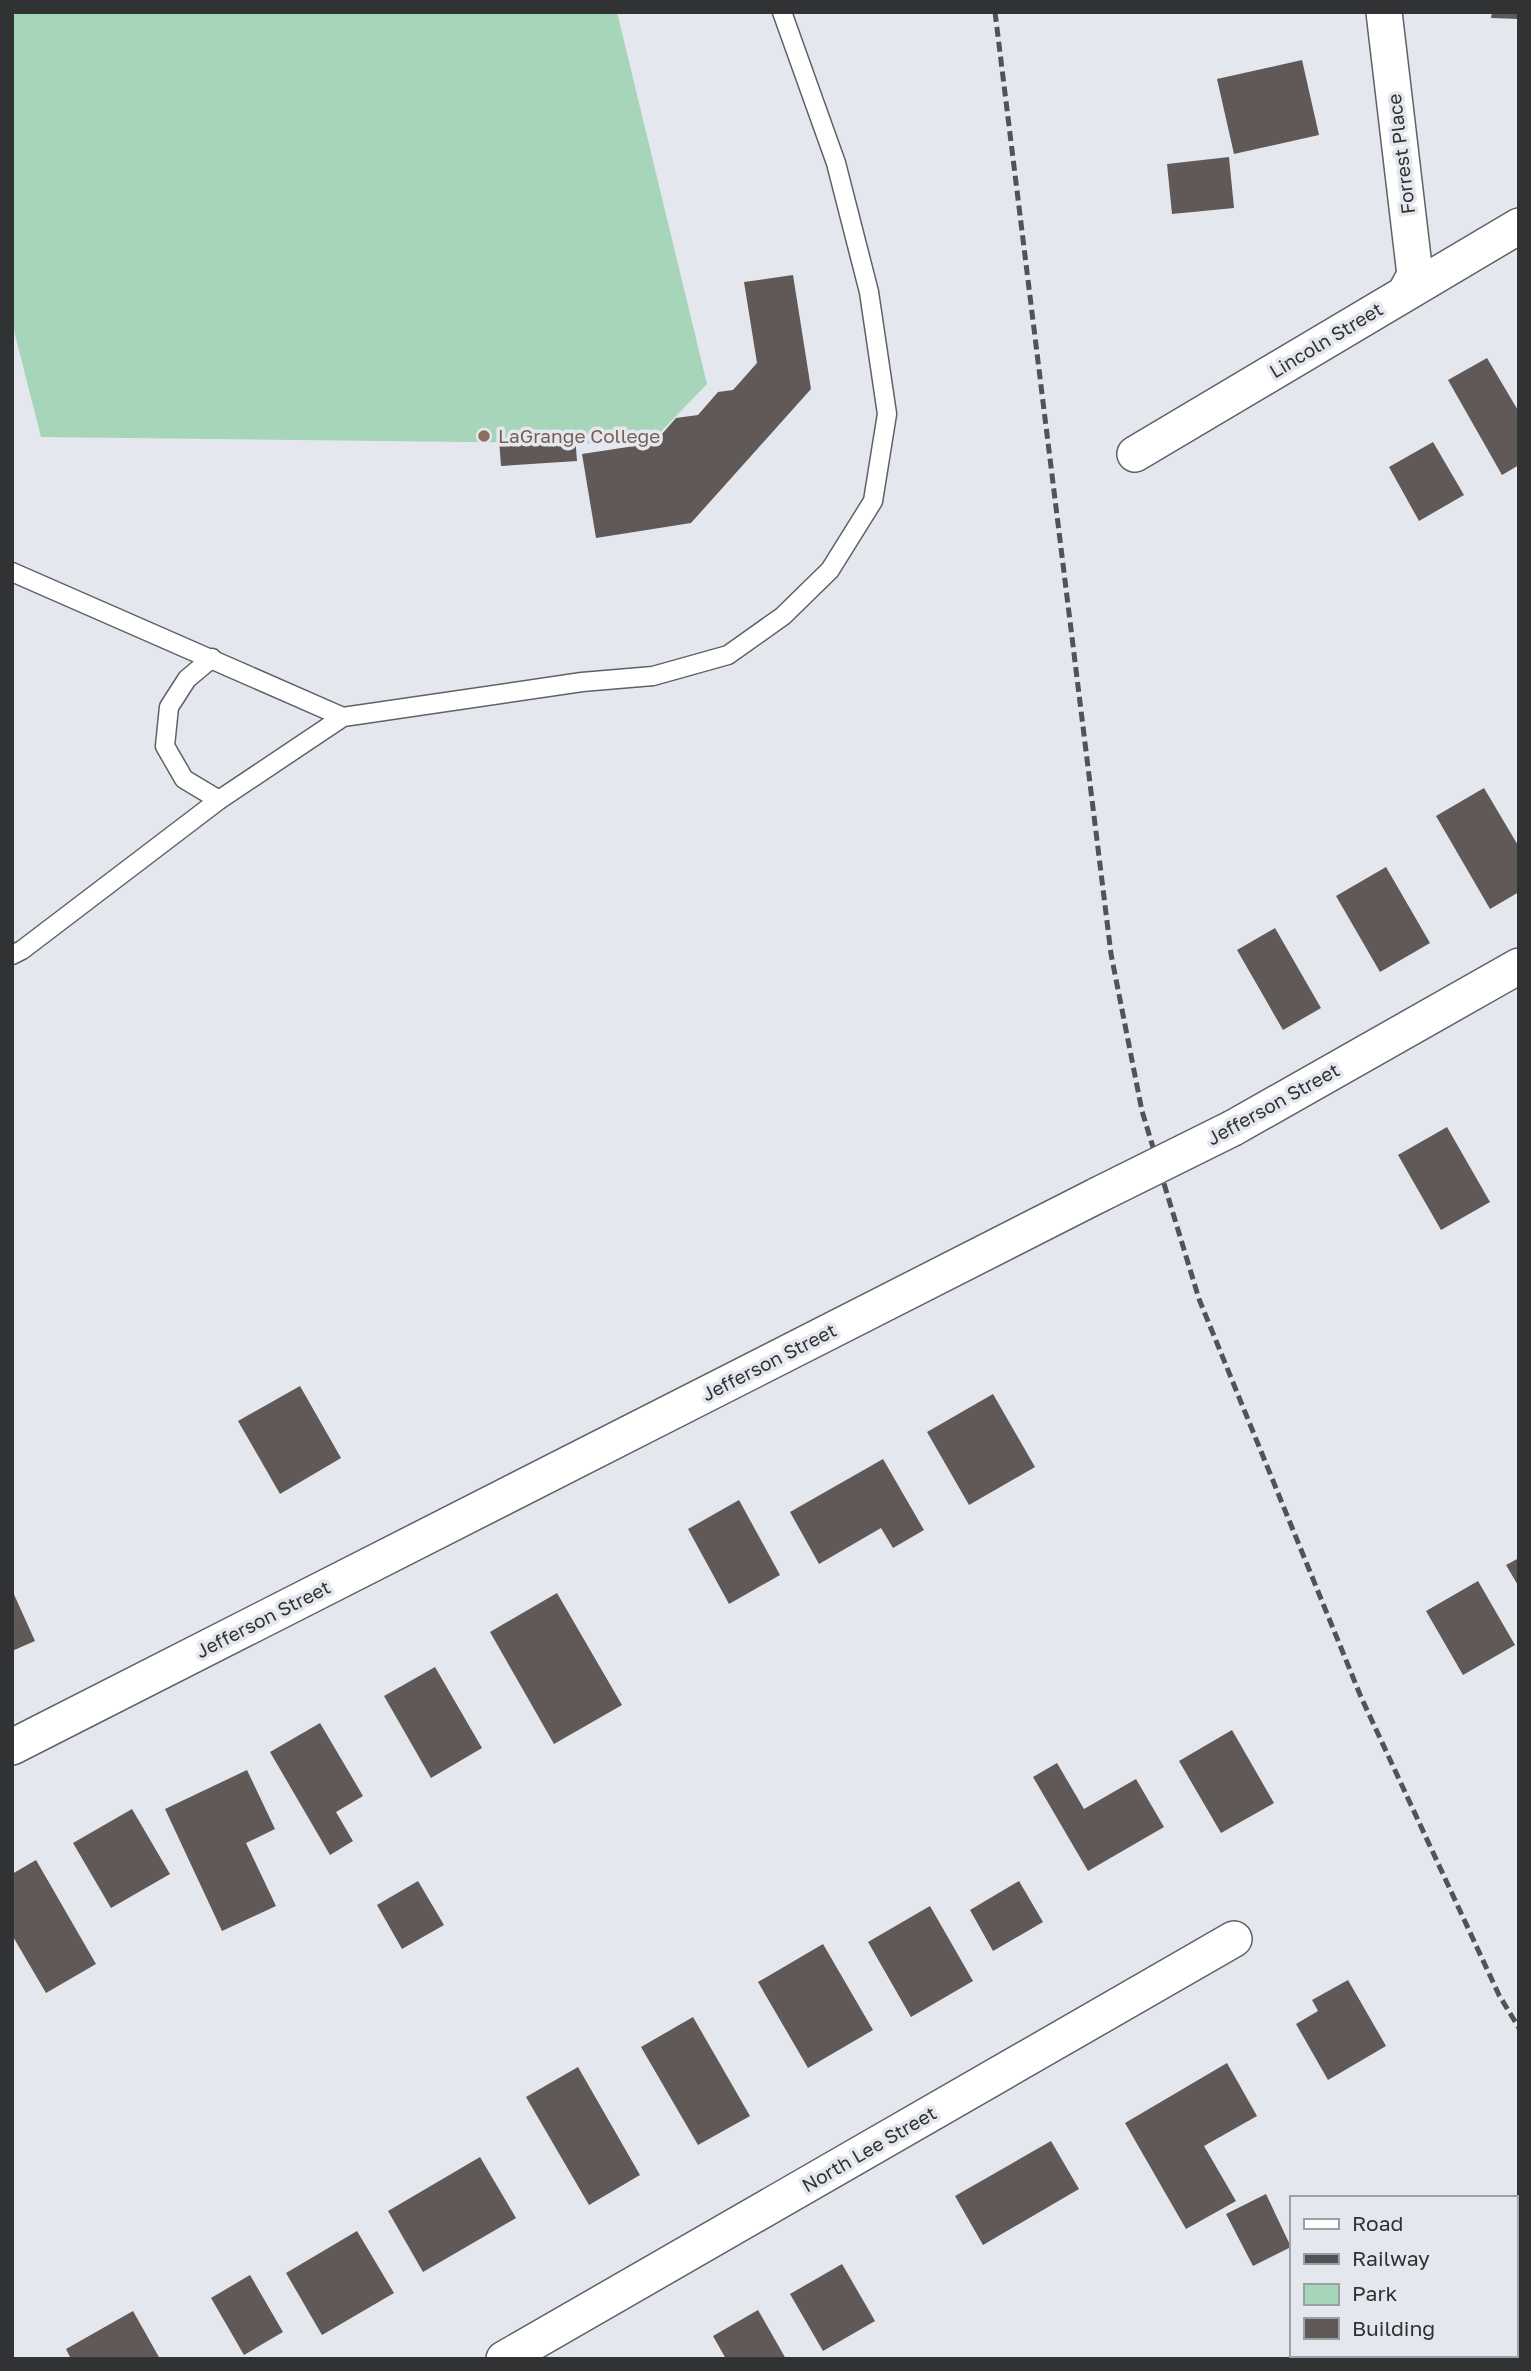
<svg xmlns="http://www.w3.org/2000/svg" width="1531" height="2371" viewBox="0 0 1531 2371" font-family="'Golos Text',sans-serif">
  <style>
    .green { fill: #a7d5ba }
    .building { fill: #605958 }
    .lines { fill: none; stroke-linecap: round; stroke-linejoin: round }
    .lane-casing { stroke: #5e6167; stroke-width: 21 }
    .street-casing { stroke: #5e6167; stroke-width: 38 }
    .lane { stroke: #fff; stroke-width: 18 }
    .street { stroke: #fff; stroke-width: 35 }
    .rail { stroke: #515356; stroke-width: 5; stroke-dasharray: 10 5; stroke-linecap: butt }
    .street-bridge-casing { stroke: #5e6167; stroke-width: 38; stroke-linecap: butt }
    .street-bridge { stroke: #fff; stroke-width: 35 }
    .education-dot { fill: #8d6e63; stroke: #e4e8ee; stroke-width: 2.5 }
    .labels { text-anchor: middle; stroke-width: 7; stroke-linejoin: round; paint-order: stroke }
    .street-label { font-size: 19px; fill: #303234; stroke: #e4e8ee }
    .education-label { font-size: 19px; fill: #785e54; stroke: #e4e8ee; text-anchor: start }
  </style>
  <rect width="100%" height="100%" fill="#e4e8ee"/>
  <path class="green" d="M12,12H617L707,384L649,444L41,437L12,323Z"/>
  <path class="building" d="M1492,12H1519V19L1491,18Z
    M1302,60L1319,135L1234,154L1217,79Z
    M1229,157L1234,208L1172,214L1167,164Z
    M793,275L811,389L691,523L596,538L582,454L654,443L676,418L698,415L718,392L733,390L757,363L744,282Z
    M1487,358L1519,412V465L1502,475L1448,380Z
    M575,435L577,461L501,466L499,439Z
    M1433,442L1464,495L1419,521L1389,467Z
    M1484,788L1519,847V892L1490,909L1436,816Z
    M1386,867L1430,943L1380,972L1336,896Z
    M1275,928L1321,1008L1283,1030L1237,950Z
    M1447,1127L1490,1202L1441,1230L1398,1155Z
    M300,1386L341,1458L280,1494L238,1421Z
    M993,1394L1035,1467L969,1505L927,1432Z
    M883,1459L924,1530L893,1548L881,1528L819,1564L790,1512Z
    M739,1500L780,1575L729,1604L688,1529Z
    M1519,1558V1587L1506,1565Z
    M1478,1581L1515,1645L1463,1675L1426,1611Z
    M12,1590L35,1641L12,1651Z
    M557,1593L622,1705L554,1744L490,1632Z
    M435,1667L482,1748L431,1778L384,1696Z
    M320,1723L363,1796L336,1812L353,1841L330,1855L270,1752Z
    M1232,1730L1274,1803L1221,1833L1179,1761Z
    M1057,1763L1084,1809L1136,1779L1164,1827L1088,1871L1033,1777Z
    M247,1770L275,1829L246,1843L276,1906L222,1931L165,1809Z
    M132,1809L170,1874L111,1908L73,1843Z
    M36,1860L96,1964L46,1993L12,1935V1874Z
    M418,1881L444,1925L402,1949L377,1905Z
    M1019,1881L1043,1922L993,1951L970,1910Z
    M930,1906L973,1981L911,2017L868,1942Z
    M823,1944L873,2030L808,2068L758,1982Z
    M1348,1980L1386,2046L1328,2080L1296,2024L1318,2011L1312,2000Z
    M693,2017L750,2116L698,2145L641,2047Z
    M1227,2063L1257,2116L1204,2146L1236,2201L1186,2229L1125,2123Z
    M578,2067L640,2175L589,2205L526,2097Z
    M1051,2141L1079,2189L983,2245L955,2196Z
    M480,2157L516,2218L423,2272L388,2211Z
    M1266,2194L1291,2247L1253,2266L1226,2214Z
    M357,2231L394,2293L322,2335L286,2273Z
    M842,2264L875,2321L823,2351L790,2294Z
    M250,2275L283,2332L244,2355L211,2298Z
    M758,2310L786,2359H726L713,2336Z
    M133,2311L160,2359H71L66,2349Z"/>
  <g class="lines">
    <defs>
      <path id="lane" d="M12,572L343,717
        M212,658L187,679L169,707L165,746L184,779L219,800
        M12,955L22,950L219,800L343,717L582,682L653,676L728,655L783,616L830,570L873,501L887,414L869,292L836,163L782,12"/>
      <path id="street" d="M1384,12L1415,275L1405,293
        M1135,454L1519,226
        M1233,1128L1519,966
        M12,1747L1098,1195
        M504,2359L1234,1939"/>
    </defs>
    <use href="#lane" class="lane-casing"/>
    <use href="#street" class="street-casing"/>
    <use href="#lane" class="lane"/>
    <use href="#street" class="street"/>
    <path class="rail" d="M995,12L1111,954L1142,1111L1199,1299L1361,1697L1499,1995L1519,2028"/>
    <defs>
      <path id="street-bridge" d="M1098,1195L1233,1128"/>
    </defs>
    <use href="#street-bridge" class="street-bridge-casing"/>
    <use href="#street-bridge" class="street-bridge"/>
  </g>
  <circle class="education-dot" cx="484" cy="436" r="7"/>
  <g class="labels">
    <g class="street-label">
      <text transform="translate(1401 154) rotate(-97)" y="7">Forrest Place</text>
      <text transform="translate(1326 340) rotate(-31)" y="7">Lincoln Street</text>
      <text transform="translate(1273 1104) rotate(-29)" y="7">Jefferson Street</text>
      <text transform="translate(769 1362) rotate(-27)" y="7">Jefferson Street</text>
      <text transform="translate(263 1619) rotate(-27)" y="7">Jefferson Street</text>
      <text transform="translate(869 2149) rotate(-30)" y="7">North Lee Street</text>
    </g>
    <g class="education-label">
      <text x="498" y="443">LaGrange College</text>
    </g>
  </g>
  <rect width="1531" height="2371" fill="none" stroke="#303234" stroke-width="28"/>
  <rect x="1290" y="2196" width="228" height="161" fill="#e4e8ee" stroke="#9c9fa4" stroke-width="2"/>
  <rect x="1304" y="2219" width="35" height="10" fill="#ffffff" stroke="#9c9fa4" stroke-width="2"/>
  <text x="1352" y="2231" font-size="21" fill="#303234">Road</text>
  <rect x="1304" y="2254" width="35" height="10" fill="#515356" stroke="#9c9fa4" stroke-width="2"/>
  <text x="1352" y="2266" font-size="21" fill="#303234">Railway</text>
  <rect x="1304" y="2284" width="35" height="21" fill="#a7d5ba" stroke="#9c9fa4" stroke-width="2"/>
  <text x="1352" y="2301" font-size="21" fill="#303234">Park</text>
  <rect x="1304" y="2318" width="35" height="21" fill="#605958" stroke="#9c9fa4" stroke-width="2"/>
  <text x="1352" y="2336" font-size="21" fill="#303234">Building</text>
</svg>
